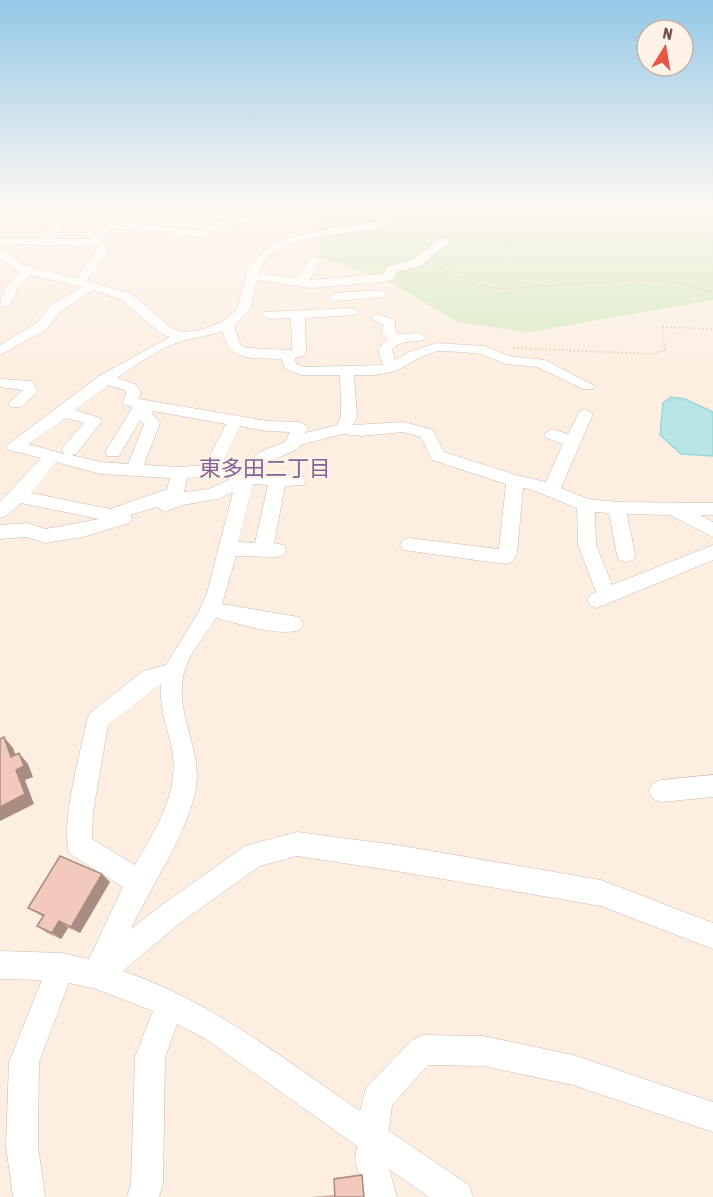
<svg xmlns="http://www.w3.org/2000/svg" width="713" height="1197" viewBox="0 0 713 1197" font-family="'Asap Condensed','Noto Sans JP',sans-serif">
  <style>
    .green { fill: #d6eac1 }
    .water { fill: #b7e5e6; stroke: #9dd6d7; stroke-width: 1.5 }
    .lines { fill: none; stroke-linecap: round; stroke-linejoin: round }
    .minor-casing { stroke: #cfb7ac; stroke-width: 1 }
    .path { stroke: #d6ac9d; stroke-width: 1.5; stroke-dasharray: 1 3; stroke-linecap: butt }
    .minor { fill: #fff; fill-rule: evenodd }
    .wall { fill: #d0ada0 }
    .shaded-wall { fill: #a98d82 }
    .building { fill: #f2c9ba; stroke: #a98d82; stroke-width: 1.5 }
    .labels { text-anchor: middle; stroke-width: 4.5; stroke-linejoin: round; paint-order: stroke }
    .neighbourhood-label { font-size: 22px; fill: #806497; stroke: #fff3e8 }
  </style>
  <rect width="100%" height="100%" fill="#fcefe2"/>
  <path class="green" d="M333,208H713V300L528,332L458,322L395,285L320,256L321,222Z"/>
  <path class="water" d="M671,397L685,399L713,412V456L681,454L660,435L663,403Z"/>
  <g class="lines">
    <defs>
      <path id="minor" d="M65,208H76L60,225L55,239H90L113,211L105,208H126L118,222L197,230L220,221L266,213V208H276L275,217L227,226L198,237L111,228L100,242L108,248L106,256L87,281L132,294L171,328L184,332L201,330L222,322L237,309L249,265L277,241L336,227L375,222L396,208H409C402,215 388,226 379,228C347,235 269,234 259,273L298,278L310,258L314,257L320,261L309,280L383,274L387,267L412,260L440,239H448V243L420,266L397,272L394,279L384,282L311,288L257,280L250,310L234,326L240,344L246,348L292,350L291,318L269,319L262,315L264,312L351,308L356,309L358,312L356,315L305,318L306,353L304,356L295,358L296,364L304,367L383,365L378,350L388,339L382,333L383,325L370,318L377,314L395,320L396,332L399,334L419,333L426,337L424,340C411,343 402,339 392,350L395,360L409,352L436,343L484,346L509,356L545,360L595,386L593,389H583L537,367L506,364L481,354L463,352L437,351L419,358L396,371L376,375H354L357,417L353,425L404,422L433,430L444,452L516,475L546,482L563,444L546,438L544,434L552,429L568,434L580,411L585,409L593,414L561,488L588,499L617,502L713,503V515H700L713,522V537L670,515L627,514L635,555L633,560L626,562L619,560L617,555L609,513L595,512L596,545L612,585L713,545V560L597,608L590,605L587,600L590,595L596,592L578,545L577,508L530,489L523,488L517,553L512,562L505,564L403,550L400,545L403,540L409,538L499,549L506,484L432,460L421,437L403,432L362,436L343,434L300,445L298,449L266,463L258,473L298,475L304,477L306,481L304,485L285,486L274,543L284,545L286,550L284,555L277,557L236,556L222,604L293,616L300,618L303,624L300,630C279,637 237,623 216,618C205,637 186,656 183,678C176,715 202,750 196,787C189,832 150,887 131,929L162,905L245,846L297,832L396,845L601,880L713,923V949L601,906L396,871L297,856L260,866L180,923L123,971C211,1001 284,1059 360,1111L366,1088L412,1040L422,1035L483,1036L573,1055L713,1102V1132L573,1085L483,1066L428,1065L392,1105L389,1131L469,1185L473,1197H429L389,1169L397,1197H365L355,1160L357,1146L206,1039L177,1024L165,1057L163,1184L159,1197H127L131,1184L135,1057L153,1011L96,989L69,983L39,1062L38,1146L45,1197H13L6,1146L9,1062L42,980L0,979V951L61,953L89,959L123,887L70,854C59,827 81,751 87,720L90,713L143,671L166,665L198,613L207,593L233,492L218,499L182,505L165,512L157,507L130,515L132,519L129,523L83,537L45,543L26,537L0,539V525L27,523L45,529L99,519L21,503L6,516L0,518V502L41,458L8,450L6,446L99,376L170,337L161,334L122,300L94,290L60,312L47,329L0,355V345L37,323L50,306L81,287L30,275L19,287L10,306L0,307C0,293 10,282 19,272L0,258V248L26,266L76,278L94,256L96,249L91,246L0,244V238H44L51,222ZM222,331C233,364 251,357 281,359L285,369L302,375H340L341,417L337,425L305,433L308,427L300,422L267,421L139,399L141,392L135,384L117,378C137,364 161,347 185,340C197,337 210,336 222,331ZM108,385L125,390L126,392L123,402L126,405L133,407L105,452L107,456H119L140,420L144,424L128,464L101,462L71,455L76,454L102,421L100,418L75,410ZM153,411L226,424L205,465L180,467L144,465L160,423L152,413ZM66,418L84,423L64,446L62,450L64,454L28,444ZM240,426L267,431L290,432L285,442L260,452L248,462L222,464ZM56,462L101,474L170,478L167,489L110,509L31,493ZM241,474L209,489L184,492L187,478ZM253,484L268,485L255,543L238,542ZM161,684C159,706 167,727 172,748C180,793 156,828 135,865L92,839L93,812L108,725Z
        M381,290L387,294L386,297L335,301L329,297L335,293Z
        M0,379L32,381L38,391L21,407H11L8,404L23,390L0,387Z
        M713,775V797L661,802L653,799L649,791L653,783L661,780Z"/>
    </defs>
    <use href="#minor" class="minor-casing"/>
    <path class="path" d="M433,264L474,284L496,289L634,280L678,282L713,292
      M514,348L653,354L665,350L662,327L713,329"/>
    <use href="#minor" class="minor"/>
  </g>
  <path class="wall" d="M110,882L80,933L68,928L61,939L47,933L37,926L43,917L28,908Z
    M362,1174L364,1197L334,1179L335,1178Z
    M335,1195V1197H310Z"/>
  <path class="shaded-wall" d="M4,737L13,748L21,768L11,757Z
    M19,753L28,764L33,777L25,780L34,804L0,821V807L16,770Z
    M102,874L110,882L80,933L71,927Z
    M59,921L68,928L61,939L52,933Z"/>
  <path class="building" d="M4,737L11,757L19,753L24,766L16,770L25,794L0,807V739Z
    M60,856L102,874L71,927L59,921L52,933L37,926L44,915L28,908Z
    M362,1175L364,1197H335L334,1179Z"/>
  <linearGradient id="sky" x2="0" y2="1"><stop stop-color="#94c8e7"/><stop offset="0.55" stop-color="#fef8f2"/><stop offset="1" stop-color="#fef8f2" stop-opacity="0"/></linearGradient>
  <rect width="713" height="376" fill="url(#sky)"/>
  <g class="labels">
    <g class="neighbourhood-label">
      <text x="265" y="476">東多田二丁目</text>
    </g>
  </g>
  <g transform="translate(665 48) rotate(11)"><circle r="28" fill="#fff3e8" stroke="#c7b3a8" stroke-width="1.5"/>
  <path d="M0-4.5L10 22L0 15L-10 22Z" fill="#e75646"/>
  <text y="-9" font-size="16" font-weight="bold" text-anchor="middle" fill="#745349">N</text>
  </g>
</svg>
